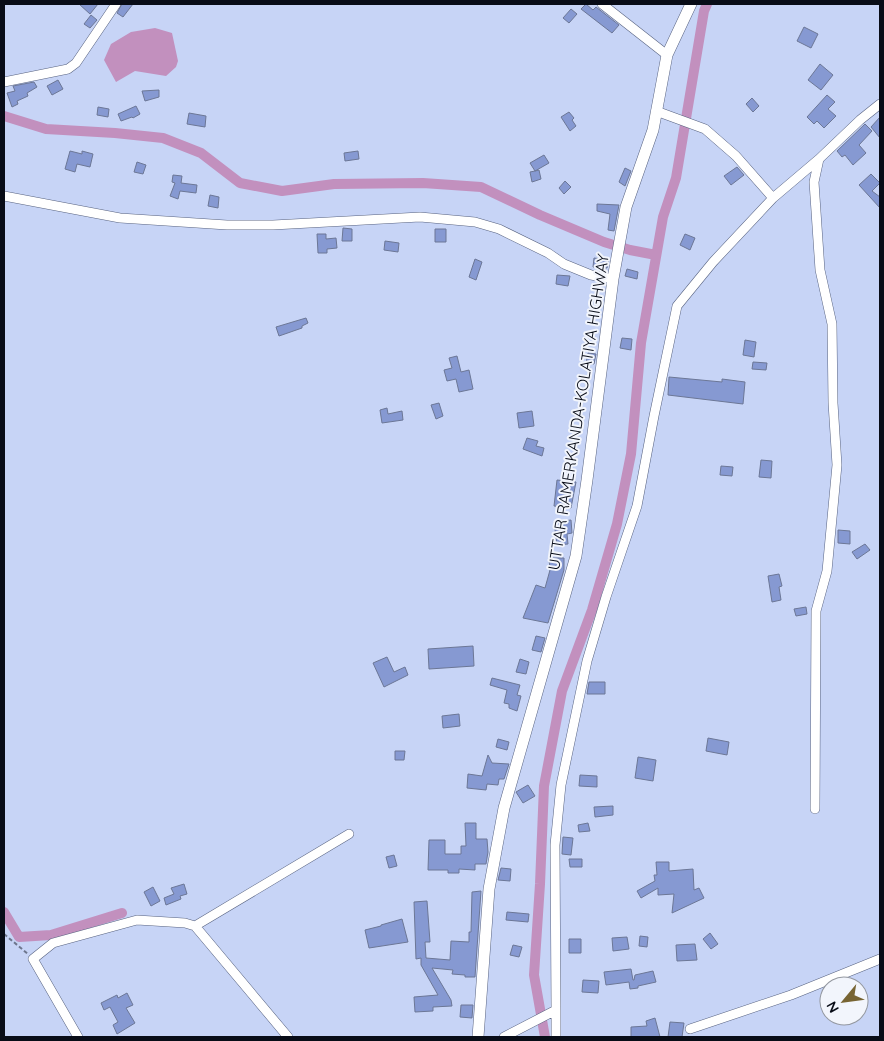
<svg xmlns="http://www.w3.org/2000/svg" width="884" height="1041" viewBox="0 0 884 1041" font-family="Quicksand,sans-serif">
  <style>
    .water { fill: #c290be }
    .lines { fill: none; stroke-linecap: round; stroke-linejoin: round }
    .canal { stroke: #c290be; stroke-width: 10 }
    .building { fill: #8699d2; stroke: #6c7796 }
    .minor-casing { stroke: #586381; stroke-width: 10 }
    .tertiary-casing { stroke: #586381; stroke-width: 12 }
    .path { stroke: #6d768d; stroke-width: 2; stroke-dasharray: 4 2.5; stroke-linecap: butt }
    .minor { stroke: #fff; stroke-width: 9 }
    .tertiary { stroke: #fff; stroke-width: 11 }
    .labels { text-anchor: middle; stroke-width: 4; stroke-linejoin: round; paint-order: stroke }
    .street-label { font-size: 16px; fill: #080c17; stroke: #f2f5fc }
  </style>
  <rect width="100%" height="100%" fill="#c7d4f6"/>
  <path class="water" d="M155,28L172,33L178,61L176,67L166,76L135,71L116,82L104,60L111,44L131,32Z"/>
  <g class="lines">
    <path class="canal" d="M4,116L46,129L115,133L163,138L201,153L240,183L282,191L334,184L423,183L481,187L540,215L604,242L630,250L656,255
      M4,912L19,937L51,935L122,913
      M545,1037L534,975L540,884L544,786L562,691L592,610L617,524L631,454L641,343L663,217L676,178L704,11L707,4"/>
  </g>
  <path class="building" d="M79,4H98L90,14Z
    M122,4H133L123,17L117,13Z
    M586,4L593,10L596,7L619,25L612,33L581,9Z
    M571,9L577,14L569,23L563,18Z
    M91,15L97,20L90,28L84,24Z
    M804,27L818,34L811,48L797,41Z
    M820,64L833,75L821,90L808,80Z
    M58,80L63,89L52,95L47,86Z
    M34,82L37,87L27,93L28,96L17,101L18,104L12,107L7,93L15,91L13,86Z
    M159,90V97L145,101L142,91Z
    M827,95L835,102L828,109L836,116L824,128L817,121L814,124L807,117Z
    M752,98L759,106L753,112L746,104Z
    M136,106L140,114L133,118L132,117L121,121L118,114Z
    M98,107L109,109L108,117L97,115Z
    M569,112L574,118L572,120L576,126L570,131L561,117Z
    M189,113L206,116L205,127L187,124Z
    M880,117V138L871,127Z
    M865,124L872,131L859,145L866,153L853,165L845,155L842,157L837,151Z
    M70,151L82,154V151L93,154L90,167L77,164L75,172L65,169Z
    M358,151L359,159L345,161L344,153Z
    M544,155L549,163L535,171L539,170L541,179L532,182L530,172L535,171L530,163Z
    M137,162L146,165L143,174L134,172Z
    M737,167L744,175L731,185L724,176Z
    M625,168L631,171L625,186L619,182Z
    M871,174L880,183L872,191L880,197V208L859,185Z
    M173,175L182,176L181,183L197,185L196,193L180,191L178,199L170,196L175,183L172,182Z
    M565,181L571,187L564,194L559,188Z
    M210,195L219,197L218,208L208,206Z
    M597,204L619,205L614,231L608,230L610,214L597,211Z
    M343,228L352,229V241H342Z
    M435,229H446V242H435Z
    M317,234H326V239L336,238L337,248L327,249V253H318Z
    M685,234L695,238L690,250L680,245Z
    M385,241L399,243L398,252L384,250Z
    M594,258L609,260L607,268L593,267Z
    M475,259L482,262L476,280L469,277Z
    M627,269L638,272L637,279L625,276Z
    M557,275L570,276L568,286L556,284Z
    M306,318L308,323L302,326V328L279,336L276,327Z
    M622,338L632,339L631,350L620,348Z
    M745,340L756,342L754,357L743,355Z
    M588,353L596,354L594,364L586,363Z
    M457,356L461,372L469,370L473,389L459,392L456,379L447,381L444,370L452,368L449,358Z
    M753,362L767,363L766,370L752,369Z
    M669,377L722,382V379L745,382L743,404L668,395Z
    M439,403L443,416L436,419L431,405Z
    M387,408L388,414L402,411L403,420L382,423L380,410Z
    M532,411L534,426L519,428L517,413Z
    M527,438L538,441L536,446L544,448L542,456L523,449Z
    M761,460L772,461L771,478L759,477Z
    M721,466L733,467L732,476L720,475Z
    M557,480L576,482L571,508L554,506Z
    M571,520L572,533L567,534L568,544L557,545L554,522Z
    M838,530L850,531V544L838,543Z
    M865,544L870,550L857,559L852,552Z
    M549,558H564V570L548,623L523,618L536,585L545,588L550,570Z
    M779,574L782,586L779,587L781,600L772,602L768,576Z
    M806,607L807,614L796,616L794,609Z
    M536,636L545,638L541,652L532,650Z
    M473,646L474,666L429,669L428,649Z
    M387,657L394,672L405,667L408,675L384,687L373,663Z
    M520,659L529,662L526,674L516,672Z
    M492,678L520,685L517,695L521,696L517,711L509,708V704L504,703L507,690L490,685Z
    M589,682H605V694H587Z
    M459,714L460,726L443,728L442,716Z
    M708,738L729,742L727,755L706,751Z
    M498,739L509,742L507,750L496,747Z
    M395,751H405L404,760H395Z
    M488,755L492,763L509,764L504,779H499L498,785L487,784L486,790L467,788L468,774L482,776Z
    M638,757L656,760L653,781L635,778Z
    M580,775L597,776V787L579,786Z
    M528,785L535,796L523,803L516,792Z
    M613,806V815L595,817L594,807Z
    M465,823H476V839H487L488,852L486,864H475V870L459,869V873H448V870H428L429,840H445V854H461V846H466Z
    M588,823L590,831L579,832L578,825Z
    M563,837L573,838L571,855L562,854Z
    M394,855L397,866L389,868L386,857Z
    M569,859H582V867H570Z
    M656,862H669V871L693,869L694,890L699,888L704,898L672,913L674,894L658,895V888L641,898L637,891L655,881L654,875H657Z
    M501,868L511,869L510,881L498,880Z
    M184,884L187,894L180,896L181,899L166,905L164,898L174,894L171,888Z
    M153,887L160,901L151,906L144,892Z
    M481,891L475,977H465V975L452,974L453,970L432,968L451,1000L452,1006L433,1007V1011L415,1012L414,997L438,995L421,965V958L416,959L414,902L427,901L430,942H425L426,958L450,960L451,941L469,942V932H471L472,892Z
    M507,912L529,914L528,922L506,920Z
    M402,919L408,942L369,948L365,930L381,926V925Z
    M710,933L718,944L711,949L703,939Z
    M640,936L648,937L647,947L639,946Z
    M627,937L629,949L613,951L612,938Z
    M569,939H581V953H569Z
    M695,944L697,960L677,961L676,945Z
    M513,945L522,947L519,957L510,955Z
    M631,969L633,980H634L635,975L653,971L656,982L638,986V988L630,989L629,982L606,985L604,972Z
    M583,980L599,981L598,993L582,992Z
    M127,993L133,1005L126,1008L135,1023L117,1034L113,1025L118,1022L110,1007L104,1010L101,1003L117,995L118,998Z
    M461,1005H473L472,1018L460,1017Z
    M655,1018L660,1037H631V1027L647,1026L646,1021Z
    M670,1022L684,1023L682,1037H668Z"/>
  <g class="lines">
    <defs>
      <path id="minor" d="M602,4L667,55
        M4,82L68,69L76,63L116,4
        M656,111L705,129L736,156L773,198
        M4,196L120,218L227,225H273L420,217L475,222L499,229L548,253L564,264L591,275L613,279
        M815,809L816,611L827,571L837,465L833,403L832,324L820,270L814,182L819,159L860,120L880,104
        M195,926L349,834
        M556,1010V1037
        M690,1029L791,995L880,959
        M78,1037L33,959L53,943L137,920L185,923L195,926L288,1037
        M504,1037L556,1010L555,845L561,785L587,661L606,597L637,506L654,416L677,306L713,262L773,198L819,159"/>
      <path id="tertiary" d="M478,1037L489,889L504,808L576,556L587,480L613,279L626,207L653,130L667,55L691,4"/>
    </defs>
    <use href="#minor" class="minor-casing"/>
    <use href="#tertiary" class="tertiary-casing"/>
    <path class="path" d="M4,934L28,954"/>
    <use href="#minor" class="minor"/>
    <use href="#tertiary" class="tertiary"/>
  </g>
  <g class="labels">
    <g class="street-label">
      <text transform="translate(578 412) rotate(-81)" y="6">UTTAR RAMERKANDA-KOLATIYA HIGHWAY</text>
    </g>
  </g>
  <rect width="884" height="1041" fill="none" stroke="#080c17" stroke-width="10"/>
  <g transform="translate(844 1001) rotate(241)"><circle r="24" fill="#f2f5fc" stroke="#9498a0"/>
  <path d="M0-4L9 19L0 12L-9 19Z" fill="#776433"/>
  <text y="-8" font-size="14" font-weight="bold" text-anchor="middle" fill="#080c17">N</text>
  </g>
</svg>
